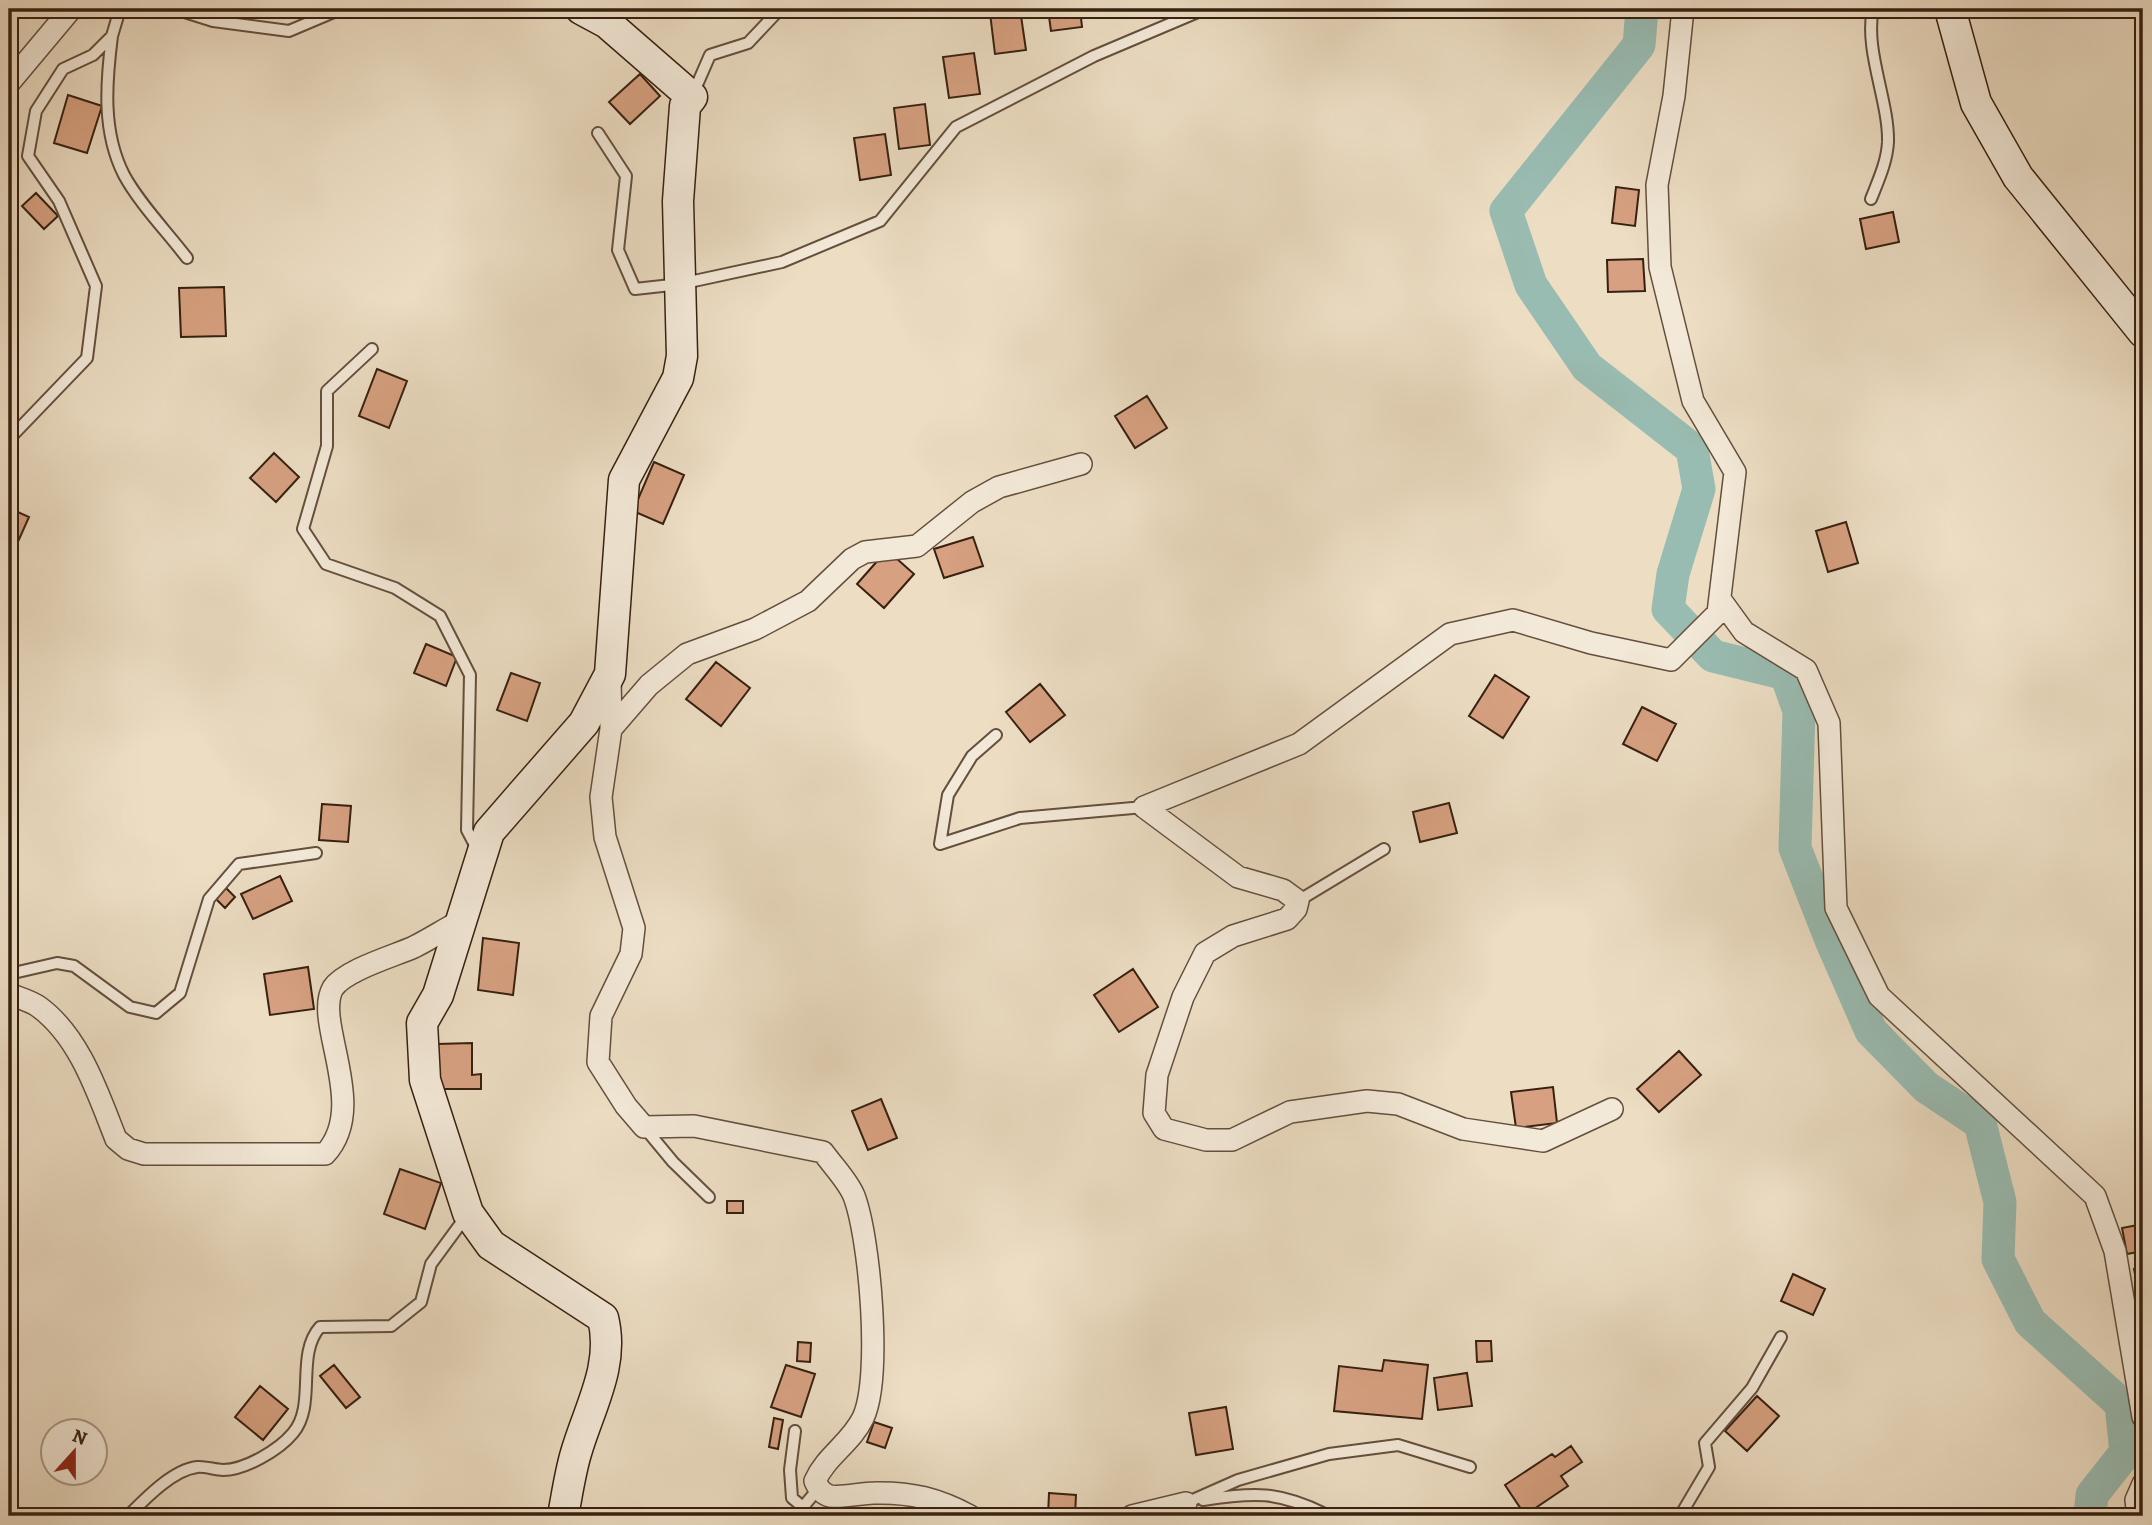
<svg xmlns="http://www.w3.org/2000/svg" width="2152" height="1525" viewBox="0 0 2152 1525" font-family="Alegreya,serif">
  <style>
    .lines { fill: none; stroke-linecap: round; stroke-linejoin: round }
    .river { stroke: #99bcb2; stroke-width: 33 }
    .building { fill: #d7a181; stroke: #372011; stroke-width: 2 }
    .lane-casing { stroke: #644f3e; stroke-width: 14 }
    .street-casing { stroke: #644f3e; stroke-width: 24 }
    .secondary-casing { stroke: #372011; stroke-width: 33 }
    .lane { stroke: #f3e9d8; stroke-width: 10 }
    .street { stroke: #f3e9d8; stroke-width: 21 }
    .secondary { stroke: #f3e9d8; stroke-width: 30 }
  </style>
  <rect width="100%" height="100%" fill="#ecddc3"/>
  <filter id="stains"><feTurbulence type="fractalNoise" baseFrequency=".00286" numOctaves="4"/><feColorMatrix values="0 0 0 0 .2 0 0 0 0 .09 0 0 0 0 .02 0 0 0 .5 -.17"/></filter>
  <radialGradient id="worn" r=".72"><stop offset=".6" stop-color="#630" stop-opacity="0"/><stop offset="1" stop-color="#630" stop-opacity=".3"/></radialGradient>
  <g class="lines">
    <path class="river" d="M1642,9L1639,45L1506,211L1531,285L1587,367L1692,449L1699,489L1673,574L1668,609L1713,656L1786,674L1799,711L1795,848L1831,940L1871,1031L1926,1087L1980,1123L2000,1202L1998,1259L2030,1322L2121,1404L2126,1452L2092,1495L2090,1516"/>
  </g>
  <path class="building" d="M1020,9L1026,50L995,54L990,13Z
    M1048,9H1080L1082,27L1051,31Z
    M974,53L980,94L949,98L943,57Z
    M640,74L660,96L630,124L609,102Z
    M68,95L102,106L87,153L54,143Z
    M925,104L930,145L899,149L894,108Z
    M885,134L891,175L860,180L854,138Z
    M1616,187L1639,190L1635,226L1612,223Z
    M36,193L58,216L44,229L22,206Z
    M1893,212L1899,242L1866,249L1860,219Z
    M1643,259L1645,291L1608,292L1607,260Z
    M224,287L226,336L181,337L179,288Z
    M377,369L407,381L389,428L359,416Z
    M1147,396L1167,428L1135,448L1115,416Z
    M274,453L299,477L276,502L250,478Z
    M654,462L684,475L663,524L633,511Z
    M9,508L29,517L13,553L9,551Z
    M1846,522L1858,563L1828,572L1816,531Z
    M973,537L983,566L944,578L934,549Z
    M887,550L914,574L884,608L857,584Z
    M426,644L457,657L446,686L414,673Z
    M716,662L750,688L721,726L686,699Z
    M511,673L540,683L527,721L497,710Z
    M1495,675L1529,697L1503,738L1469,716Z
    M1040,684L1065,715L1030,742L1006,712Z
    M1642,707L1676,724L1657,761L1623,744Z
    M1449,803L1457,833L1420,842L1413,812Z
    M322,804L351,806L348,842L319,840Z
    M280,876L292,901L253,919L241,894Z
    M226,888L235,897L225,908L216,899Z
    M483,938L519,943L513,995L478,990Z
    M308,967L314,1009L270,1015L264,974Z
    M1133,969L1158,1007L1119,1032L1094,995Z
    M472,1043V1075L481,1074V1089H437V1044Z
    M1679,1051L1701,1075L1659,1112L1637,1089Z
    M1553,1087L1557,1123L1516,1128L1511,1092Z
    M881,1099L897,1138L868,1150L852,1111Z
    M400,1169L441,1183L425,1229L384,1214Z
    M727,1201H743V1213H727Z
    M2143,1224V1251L2127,1254L2122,1228Z
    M2143,1267V1294L2139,1295L2134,1269Z
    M1793,1274L1825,1289L1813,1315L1781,1301Z
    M1476,1341H1491L1492,1361L1477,1362Z
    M798,1342L811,1343L810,1362L797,1361Z
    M1384,1360L1428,1365L1422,1419L1334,1411L1339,1366L1382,1371Z
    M334,1365L360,1397L346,1408L320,1376Z
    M786,1365L815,1374L801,1417L771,1407Z
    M1467,1373L1472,1406L1438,1410L1434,1378Z
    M260,1386L288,1409L263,1440L235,1417Z
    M1757,1396L1779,1416L1747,1451L1725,1431Z
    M1226,1407L1233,1449L1196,1455L1189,1413Z
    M774,1418L783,1420L778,1449L769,1447Z
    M874,1422L892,1428L885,1448L867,1442Z
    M1571,1446L1582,1462L1561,1476L1568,1486L1525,1515L1505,1485L1552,1454L1555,1457Z
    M1049,1493L1076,1495L1075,1516H1048Z"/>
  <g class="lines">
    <defs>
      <path id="lane" d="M175,9L213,21L289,31L341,9
        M112,36C106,83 102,132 124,175C139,203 168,233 187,258
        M693,94L710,55L748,43L780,9
        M598,133L626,176L618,250L635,289L680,284L782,262L880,221L956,127L1094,56L1205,9
        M1871,199C1878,181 1887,162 1888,142C1889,101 1864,50 1873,9
        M372,349L327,391V446L303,529L326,564L395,588L440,616L470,675L467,830L477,849
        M9,445L13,435L87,358L96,286L59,201L28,156L36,111L63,69L93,55L112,36L120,9
        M996,735L972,756L948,795L940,844L1020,818L1144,807
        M1298,901L1384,849
        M9,974L57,963L74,966L130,1007L156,1013L180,993L209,899L239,864L316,853
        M644,1127L673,1162L709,1197
        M795,1431L790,1470L792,1498L803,1507L818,1489
        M1203,1500C1254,1492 1278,1491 1325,1514
        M1186,1503L1238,1480L1329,1454L1398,1445L1470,1467
        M128,1516C144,1500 172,1470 197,1467C205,1466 215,1470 223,1470C245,1470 279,1450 293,1433C317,1405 295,1355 320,1327L391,1326L421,1302L431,1264L467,1215
        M1680,1516L1709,1467L1705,1443L1752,1388L1781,1337"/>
      <path id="street" d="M9,83L71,9
        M1720,599L1744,632L1806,670L1829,723L1836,908L1879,996L2095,1196L2115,1251L2143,1417
        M610,678L611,729L601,797L605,837L634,928L631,954L601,1016L598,1062L626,1106L644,1127L694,1126L823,1152C833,1166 848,1181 854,1196C870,1238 882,1378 863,1418C851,1443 826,1456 815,1481C818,1488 822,1494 830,1496C843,1498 861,1493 874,1493C912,1492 938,1499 970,1516
        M611,729L649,685L687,654L755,629L808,601L852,559L865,552L917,546L972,502L999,487L1081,464
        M1144,807L1299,744L1450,634L1513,620L1591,643L1671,660L1718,613L1735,472L1693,401L1660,267L1657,185L1674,96L1683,9
        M1144,807L1238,877L1283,890L1298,901L1296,909L1287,919L1233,936L1205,953L1183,997L1157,1075L1154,1113L1164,1129L1206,1140H1232L1290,1112L1367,1101L1398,1104L1463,1129L1543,1141L1612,1109
        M9,994C19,998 31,1001 39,1007C80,1037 98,1094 116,1139L128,1149L144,1154H325C370,1106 313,1022 333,988C345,970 394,956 414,947C430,939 445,929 461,921
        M1132,1516L1186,1503
        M2138,1516L2136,1500L2143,1484"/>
      <path id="secondary" d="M1950,9L1976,103L2018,177L2143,332
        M563,1516C567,1495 570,1473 576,1453C589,1408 615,1366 603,1318L491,1245L468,1213L425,1080L422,1023L438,995L489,832L584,723L610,674L624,480L678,378L682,356L678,201L685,106L692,97L607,23L581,9"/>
    </defs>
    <use href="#lane" class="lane-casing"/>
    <use href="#street" class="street-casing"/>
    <use href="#secondary" class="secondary-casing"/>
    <use href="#lane" class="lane"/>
    <use href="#street" class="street"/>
    <use href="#secondary" class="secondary"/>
  </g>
  <rect width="2152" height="1525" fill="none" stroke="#ecddc3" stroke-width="35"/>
  <rect x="10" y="10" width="2131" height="1504" fill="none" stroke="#372011" stroke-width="3.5"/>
  <rect x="18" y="18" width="2117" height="1490" fill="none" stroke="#372011" stroke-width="2"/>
  <g transform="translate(74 1452) rotate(21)"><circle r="33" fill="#f3e9d8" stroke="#a89988" stroke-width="2"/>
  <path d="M0-5L12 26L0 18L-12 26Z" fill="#8f2418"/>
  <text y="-10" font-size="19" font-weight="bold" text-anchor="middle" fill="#372011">N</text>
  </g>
  <rect width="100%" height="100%" filter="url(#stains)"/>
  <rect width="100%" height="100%" fill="url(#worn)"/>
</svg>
